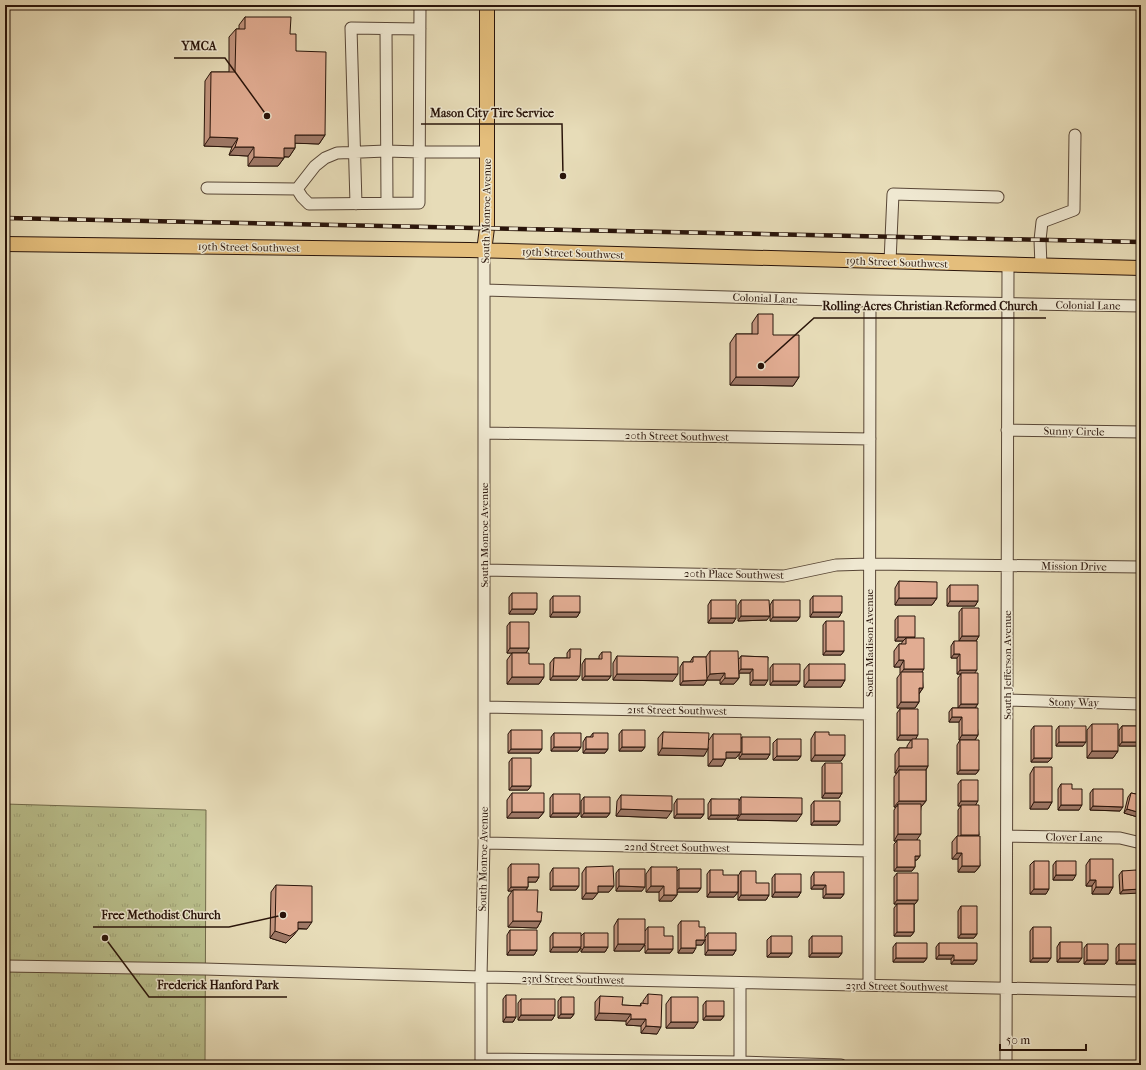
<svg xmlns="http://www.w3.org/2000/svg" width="1146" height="1070" viewBox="0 0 1146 1070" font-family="'IM FELL French Canon',serif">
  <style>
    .park { fill: url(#park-tufts); stroke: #716a4b }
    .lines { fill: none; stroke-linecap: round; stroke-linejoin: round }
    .minor-casing { stroke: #584636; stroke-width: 13 }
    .major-casing { stroke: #29140a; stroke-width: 16 }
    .minor { stroke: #efe8d1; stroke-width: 11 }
    .major { stroke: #e4be7c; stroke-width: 14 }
    .rail-casing { stroke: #29140a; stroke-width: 4.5 }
    .rail { stroke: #efe8d1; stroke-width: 3; stroke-dasharray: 9; stroke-linecap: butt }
    .wall { fill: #c2947e; stroke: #29140a }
    .shaded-wall { fill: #9e7866; stroke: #29140a }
    .building { fill: #e1ac92; stroke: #29140a }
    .labels { text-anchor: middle; stroke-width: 3; stroke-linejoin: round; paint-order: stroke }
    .street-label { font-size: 11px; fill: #29140a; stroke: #efe8d1 }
    .leader { fill: none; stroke: #29140a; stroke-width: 1.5 }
    .callout-dot { fill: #29140a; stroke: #efe8d1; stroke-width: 1.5 }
    .callout-label { font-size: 12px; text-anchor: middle; font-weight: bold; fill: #29140a; stroke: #efe8d1; stroke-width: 3; stroke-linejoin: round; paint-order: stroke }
  </style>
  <defs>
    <pattern id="park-tufts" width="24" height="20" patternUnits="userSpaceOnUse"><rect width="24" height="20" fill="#b9bf8c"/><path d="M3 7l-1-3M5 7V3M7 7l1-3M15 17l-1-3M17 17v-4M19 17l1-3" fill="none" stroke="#9fa377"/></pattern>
  </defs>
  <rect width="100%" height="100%" fill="#e7dcb8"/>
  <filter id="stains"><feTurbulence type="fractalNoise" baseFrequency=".005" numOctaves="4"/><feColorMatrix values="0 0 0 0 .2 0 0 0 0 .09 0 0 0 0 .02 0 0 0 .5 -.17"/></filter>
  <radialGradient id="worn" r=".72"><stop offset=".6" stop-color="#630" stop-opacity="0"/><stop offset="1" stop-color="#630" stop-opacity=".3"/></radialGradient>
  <path class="park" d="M5,804L206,810L205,1065H5Z"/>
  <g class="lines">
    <defs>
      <path id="minor" d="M386,29L387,203
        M207,188L297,189L302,197L309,204L419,203L420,5
        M297,189L315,166L325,158L337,153L386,151L420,152H487
        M356,204L351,28L420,29
        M890,262L893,194L998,197
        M1041,266L1040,240L1042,222L1074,210L1075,135
        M484,290L870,301L1141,306
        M1007,430L1141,432
        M484,433L870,439
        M484,570L784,576L836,565L869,564L1141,567
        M1007,700L1141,704
        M484,707L869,714
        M1007,836L1120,838L1141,843
        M484,843L869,851
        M5,966L204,969L481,977L1141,991
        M740,983V1065
        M869,985L870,301
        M481,1059L740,1062L841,1065
        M481,1065V977L484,843V251
        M1006,1065L1008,265"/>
      <path id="major" d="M5,244L469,250L1141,268
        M484,251L487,228V5"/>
    </defs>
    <use href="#minor" class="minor-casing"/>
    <use href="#major" class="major-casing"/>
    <use href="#minor" class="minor"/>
    <use href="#major" class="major"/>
    <defs>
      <path id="rail" d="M5,218L1141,242"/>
    </defs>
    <use href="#rail" class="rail-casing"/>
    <use href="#rail" class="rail"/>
  </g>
  <path class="wall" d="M245,17L290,34L325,135L319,144L295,143V148L289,157H284V158L278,166H248V156L229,155L232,147L204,146L205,81L211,72H229V37L236,29H239V25Z
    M758,314L799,377L793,386L730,385V343L736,334H752V323Z
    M899,581L937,598L932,605H895V588Z
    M950,585L978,601L975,606H947V589Z
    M512,593L537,609L534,614H509V597Z
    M553,596L580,612L577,617H550V600Z
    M813,596L842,612L839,617H810V600Z
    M711,600L736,618L733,623H708V605Z
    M741,600L767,620L738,621V605Z
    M773,600L800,617L797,621H770V605Z
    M962,608L979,636L976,641H959V612Z
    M898,616L915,638L922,672L923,688L919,694V702L915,708H897V678L900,674V667H894V651L899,644H901L903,641H895V620Z
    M826,621L844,651L841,655H823V625Z
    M510,622L529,648L526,653H507V626Z
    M954,641L975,673L976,708L978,735L975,740H959V722H949V712L952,708H958V678L961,674H957V658H951V646Z
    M570,649L577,680H550V663L554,658H567V653Z
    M710,651L739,659L741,656L768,657L765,685H750V673H739V678L734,684H720V680H707L704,685H680V667L683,662H690L693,657H706Z
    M602,652L611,676L608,680H582V664L585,659H599V656Z
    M512,653L529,664L544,677L539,684H507V660Z
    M617,656L673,681L613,680V663Z
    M773,664L800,681L797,685H770V668Z
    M809,664L845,680L841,687H804V670Z
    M900,709L916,739L928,766L926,770V801L921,807L917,840L920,856L917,860H915V867L912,871H894V844L897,841H894V810L896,807H894V777L897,773H895V754L899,748H907V746L911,740H897V713Z
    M1092,724L1118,751L1113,758H1087V730Z
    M1034,726L1048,762H1031V730Z
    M1059,726L1083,746H1056V730Z
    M1122,726H1141V745L1140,746H1119V730Z
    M511,730L542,749L539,753H508V734Z
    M622,730L645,747L642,751H619V734Z
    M663,732L709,740L713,734L741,739L742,737L770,754L767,759H739V754L736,758H726L722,766H708V747L704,756L658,755V738Z
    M815,732L829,735L845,755L841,761H811V739Z
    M554,733L581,747L578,751H551V737Z
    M593,733L608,749L605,753H583V742L586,737H590Z
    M777,739L801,756L798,760H773V743Z
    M960,740L979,770L976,774H957V745Z
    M512,758L531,786L528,790H509V762Z
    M825,763L842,793L839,798H822V767Z
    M1034,767L1052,802L1048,809H1030V774Z
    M961,780L976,805L979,835L978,836L980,866L975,872H958V859H952V842L957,836H958V810L961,806H958V784Z
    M1061,784L1072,789L1079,810H1058V789Z
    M1093,789L1120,811L1090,810V793Z
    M512,793L544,812L539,818H507V800Z
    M1131,793L1141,795V818L1124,813L1128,797Z
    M553,794L580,813L577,817H550V798Z
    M621,795L667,818L616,816L617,801Z
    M584,797L610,813L607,817H581V801Z
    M741,797L797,821L737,820V818L736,819H708V804L711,799L739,801Z
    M677,799L704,814L701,818H674V804Z
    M814,801L840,821L837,825H811V805Z
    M1090,859L1113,887L1109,894H1092V886H1086V865Z
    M1034,861L1046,894H1030V865Z
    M1056,861L1073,880H1053V865Z
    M511,864L539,877L536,882H528V887L526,890L541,921L537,928L508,927V897L512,891H508V868Z
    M586,867L614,886L609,892H598L593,899H582V873Z
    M651,867L677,871L679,869L701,888L698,892H677V895L672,901H659V892H646V874Z
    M553,868L579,886L576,890H550V873Z
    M619,869L642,891H616V873Z
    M710,870L723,875L738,892L734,897H707V874Z
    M741,871L756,883L769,895L766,900H738V876Z
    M1122,871L1137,873L1120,894L1119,875Z
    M814,872L844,894L841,898H823V889H811V877Z
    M897,873L918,900L915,904H914V932L911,936H894V908L897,904H894V877Z
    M775,874L801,892L798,897H772V878Z
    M276,885L307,929H298L293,936L286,943L270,938L271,892Z
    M961,906L977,934L974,938H958V911Z
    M618,919L645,931L648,927L664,936L673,949L670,953H645V945L640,951H614V926Z
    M681,921L699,927L705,938L708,933L736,950L733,955H705V939V940L702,945H696L693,953H678V925Z
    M1033,927L1048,962H1030V931Z
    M510,930L537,950L534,955H507V935Z
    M553,933L581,936L584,933L608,947L605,952H581V948L578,952H550V937Z
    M771,936L792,953L789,957H767V940Z
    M812,936L842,953L839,957H809V940Z
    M1060,942L1079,962H1057V947Z
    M896,943L927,958L924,962H893V947Z
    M939,943L977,960L974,964H951V959H936V947Z
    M1087,944L1105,964H1084V948Z
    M1119,944L1141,964H1116V948Z
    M648,994L657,1034L641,1033V1026L626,1025V1021L595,1020V1002L600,996L622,1005L640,1006L641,1003L643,1004V1001Z
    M506,995L516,1017L513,1022H503V999Z
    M561,997L574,1014L571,1018H558V1001Z
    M671,997L694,1028H666V1004Z
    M521,999L555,1015L552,1020H518V1003Z
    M706,1001L724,1016L721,1020H703V1005Z"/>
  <path class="shaded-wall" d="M295,135H325L319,144L289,143Z
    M210,137L238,138L232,147L204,146Z
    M235,147H254L248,156L229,155Z
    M284,148H295L289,157L278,156Z
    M254,157L284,158L278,166H248Z
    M736,377H799L793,386L730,385Z
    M899,598H937L932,605H895Z
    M950,601H978L975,606H947Z
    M512,609H537L534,614H509Z
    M553,612H580L577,617H550Z
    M813,612H842L839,617H810Z
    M741,616H770L767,620L738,621Z
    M773,617H800L797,621H770Z
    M711,618H736L733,623H708Z
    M962,636H979L976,641H959Z
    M898,637H915L912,641L906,638L903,641H895Z
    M510,648H529L526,653H507Z
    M826,651H844L841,655H823Z
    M954,654H960L957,658H951Z
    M899,660H904L900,667H894Z
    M741,669H753L750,673H738Z
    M904,669H924L919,676L901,673Z
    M960,670H977L974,674H957Z
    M725,673L720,680H706L710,674Z
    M617,674H678L673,681L613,680Z
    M553,676H580L577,680H550Z
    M585,676H611L608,680H582Z
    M512,677H544L539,684H507Z
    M725,678H739L734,684H720Z
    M707,680L704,685H680L683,681Z
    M753,680H768L765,685H750Z
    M809,680H845L841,687H804Z
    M773,681H800L797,685H770Z
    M919,688H923L918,695Z
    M901,702H919L915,708H897Z
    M961,704H978L975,708H958Z
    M952,717H962L959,722H949Z
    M900,735H918L915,740H897Z
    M962,735H978L975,740H959Z
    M1059,742H1086L1083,746H1056Z
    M1122,742H1141V745L1140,746H1119Z
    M554,747H581L578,751H551Z
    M622,747H645L642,751H619Z
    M662,748L708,749L704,756L658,755Z
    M511,749H542L539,753H508Z
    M586,749H608L605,753H583Z
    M1092,751H1118L1113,758H1087Z
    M726,752H741L736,758H722Z
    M742,754H770L767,759H739Z
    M815,755H845L841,761H811Z
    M777,756H801L798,760H773Z
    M1034,758H1052L1048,762H1031Z
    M713,759H726L722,766H708Z
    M899,766H928L924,773L899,770L897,773H895Z
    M960,770H979L976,774H957Z
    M512,786H531L528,790H509Z
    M825,793H842L839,798H822Z
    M899,801H926L921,807H898V804L896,807H894Z
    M961,801H978L975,806H958Z
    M1034,802H1052L1048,809H1030Z
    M1061,805H1082L1079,810H1058Z
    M1093,806L1123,807L1120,811L1090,810Z
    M621,809L672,811L667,818L616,816Z
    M1127,809L1141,813V818L1124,813Z
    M512,812H544L539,818H507Z
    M553,813H580L577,817H550Z
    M584,813H610L607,817H581Z
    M677,814H704L701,818H674Z
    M741,814H802L797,821L737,820Z
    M711,815H739L736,819H708Z
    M814,821H840L837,825H811Z
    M898,834H921L916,841L897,840V841H894Z
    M961,835H979L976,839H958Z
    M957,853H962L958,859H952Z
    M915,856H920L917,860H912Z
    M962,866H980L975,872H958Z
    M897,867H915L912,871H894Z
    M1056,875H1076L1073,880H1053Z
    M528,877H539L536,882H525Z
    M1090,880H1096L1092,886H1086Z
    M814,885H826L823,889H811Z
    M553,886H579L576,890H550Z
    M598,886H614L609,892H593Z
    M619,886L645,887L642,891H616Z
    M651,886H664L659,892H646Z
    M511,887H528L525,891L513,890L512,891H508Z
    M1096,887H1113L1109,894H1092Z
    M679,888H701L698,892H676Z
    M1034,889H1049L1046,894H1030Z
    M1141,889V893L1120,894L1123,890Z
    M710,892H738L734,897H707Z
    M775,892H801L798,897H772Z
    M586,893H598L593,899H582Z
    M826,894H844L841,898H823Z
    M664,895H677L672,901H659Z
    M741,895H769L766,900H738Z
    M897,900H918L915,904H894Z
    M513,921H541L537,928L508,927Z
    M298,922H312L307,929L294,928Z
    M298,930L293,936L286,943L270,938L275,931Z
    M897,932H914L911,936H894Z
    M961,934H977L974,938H958Z
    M696,940H705L702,945H693Z
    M618,944H645L640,951H614Z
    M553,947H581L578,952H550Z
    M584,947H608L605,952H581Z
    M681,948H696L693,953H678Z
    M648,949H673L670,953H645Z
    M510,950H537L534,955H507Z
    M708,950H736L733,955H705Z
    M771,953H792L789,957H767Z
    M812,953H842L839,957H809Z
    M939,955H954L951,959H936Z
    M896,958H927L924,962H893Z
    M1033,958H1051L1048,962H1030Z
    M1060,958H1082L1079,962H1057Z
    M954,960H977L974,964H951Z
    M1087,960H1108L1105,964H1084Z
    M1119,960H1141V964H1116Z
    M599,1013L631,1014L626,1021L595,1020Z
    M561,1014H574L571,1018H558Z
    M521,1015H555L552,1020H518Z
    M706,1016H724L721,1020H703Z
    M506,1017H516L513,1022H503Z
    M631,1019H646L641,1026L626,1025Z
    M671,1022H698L694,1028H666Z
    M646,1026L661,1027L657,1034L641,1033Z"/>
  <path class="building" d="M245,17H291L290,34H296V51L326,52L325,135H295V148H284V158L254,157V147H235L238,138L210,137L211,72H235L236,29H245Z
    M758,314H773V335H799V377H736V334H758Z
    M899,581L937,582V598H899Z
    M950,585H978V601H950Z
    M512,593H537V609H512Z
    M553,596H580V612H553Z
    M813,596H842V612H813Z
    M711,600H736V618H711Z
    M741,600H769L770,616H741Z
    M773,600H800V617H773Z
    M962,608H979V636H962Z
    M898,616H915V637H898Z
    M826,621H844V651H826Z
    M510,622H529V648H510Z
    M906,638H924V669H904V660H899V644H906Z
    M954,641H977V670H960V654H954Z
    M570,649H581L580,676H553L554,658H570Z
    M710,651H738L739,678H725V673L710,674Z
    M602,652H611V676H585V659H602Z
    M512,653H529V664H544V677H512Z
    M617,656L678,657V674H617Z
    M741,656L768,657V680H753V669H741Z
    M693,657H706L707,680L683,681V662H693Z
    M773,664H800V681H773Z
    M809,664H845V680H809Z
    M901,672H923V688H919V702H901Z
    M961,673H978V704H961Z
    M952,708H978V735H962V717H952Z
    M900,709H918V735H900Z
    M1092,724H1118V751H1092Z
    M1034,726H1052V758H1034Z
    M1059,726H1086V742H1059Z
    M1122,726H1141V742H1122Z
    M511,730H542V749H511Z
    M622,730H645V747H622Z
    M663,732L709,733L708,749L662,748Z
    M815,732H829V735H845V755H815Z
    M554,733H581V747H554Z
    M593,733H608V749H586V737H593Z
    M713,734H741V752H726V759H713Z
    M742,737H770V754H742Z
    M777,739H801V756H777Z
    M912,739H928V766H899V748H912Z
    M960,740H979V770H960Z
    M512,758H531V786H512Z
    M825,763H842V793H825Z
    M1034,767H1052V802H1034Z
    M899,770H926V801H899Z
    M961,780H978V801H961Z
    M1061,784H1072V789H1082V805H1061Z
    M1093,789H1123V807L1093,806Z
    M512,793H544V812H512Z
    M1131,793L1141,795V813L1127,809Z
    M553,794H580V813H553Z
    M621,795L672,796V811L621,809Z
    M584,797H610V813H584Z
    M741,797L802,798V814H741Z
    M677,799H704V814H677Z
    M711,799H739V815H711Z
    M814,801H840V821H814Z
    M898,804H921V834H898Z
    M961,805H979V835H961Z
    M957,836H980V866H962V853H957Z
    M897,840H920V856H915V867H897Z
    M1090,859H1113V887H1096V880H1090Z
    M1034,861H1049V889H1034Z
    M1056,861H1076V875H1056Z
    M511,864H539V877H528V887H511Z
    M613,866L614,886H598V893H586V867Z
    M651,867H677V895H664V886H651Z
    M553,868H579V886H553Z
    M619,869H645V887L619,886Z
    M679,869H701V888H679Z
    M710,870H723V875H738V892H710Z
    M1136,870L1137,873H1141V889L1123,890L1122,871Z
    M741,871H756V883H769V895H741Z
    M814,872H844V894H826V885H814Z
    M897,873H918V900H897Z
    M775,874H801V892H775Z
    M276,885L312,886V922H298V930L290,936L275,931Z
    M513,890H538L537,912H542L541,921H513Z
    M897,904H914V932H897Z
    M961,906H977V934H961Z
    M618,919H645V944H618Z
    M681,921H699V927H705V940H696V948H681Z
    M648,927H664V936H673V949H648Z
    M1033,927H1051V958H1033Z
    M510,930H537V950H510Z
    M553,933H581V947H553Z
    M584,933H608V947H584Z
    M708,933H736V950H708Z
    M771,936H792V953H771Z
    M812,936H842V953H812Z
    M1060,942H1082V958H1060Z
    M896,943H927V958H896Z
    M939,943H977V960H954V955H939Z
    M1087,944H1108V960H1087Z
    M1119,944H1141V960H1119Z
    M648,994L662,995L661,1027L646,1026V1019H631V1014L599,1013L600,996L623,997L622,1005L641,1006V1003L648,1004Z
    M506,995H516V1017H506Z
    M561,997H574V1014H561Z
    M671,997H698V1022H671Z
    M521,999H555V1015H521Z
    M706,1001H724V1016H706Z"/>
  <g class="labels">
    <g class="street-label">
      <text transform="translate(486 211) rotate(-89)" y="4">South Monroe Avenue</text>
      <text transform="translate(249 247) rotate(1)" y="4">19th Street Southwest</text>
      <text transform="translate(573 253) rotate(2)" y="4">19th Street Southwest</text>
      <text transform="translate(897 262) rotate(2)" y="4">19th Street Southwest</text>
      <text transform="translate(765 298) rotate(2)" y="4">Colonial Lane</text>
      <text transform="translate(1088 305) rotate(1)" y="4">Colonial Lane</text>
      <text transform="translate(1074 431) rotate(1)" y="4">Sunny Circle</text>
      <text transform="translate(677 436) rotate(1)" y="4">20th Street Southwest</text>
      <text transform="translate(484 535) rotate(-90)" y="4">South Monroe Avenue</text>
      <text transform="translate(1074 566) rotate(1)" y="4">Mission Drive</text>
      <text transform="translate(734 574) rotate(1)" y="4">20th Place Southwest</text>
      <text transform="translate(869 643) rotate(-90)" y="4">South Madison Avenue</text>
      <text transform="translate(1007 665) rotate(-90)" y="4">South Jefferson Avenue</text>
      <text transform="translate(1074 702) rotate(1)" y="4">Stony Way</text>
      <text transform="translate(677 710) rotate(1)" y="4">21st Street Southwest</text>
      <text transform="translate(1074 837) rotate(1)" y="4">Clover Lane</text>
      <text transform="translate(677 847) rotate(1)" y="4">22nd Street Southwest</text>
      <text transform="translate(483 859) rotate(-89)" y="4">South Monroe Avenue</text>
      <text transform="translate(573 979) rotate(1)" y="4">23rd Street Southwest</text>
      <text transform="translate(897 986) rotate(1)" y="4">23rd Street Southwest</text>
    </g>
  </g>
  <path class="leader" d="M267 116L225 58H174M563 176L562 124H421M761 366L814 318H1046M283 915L229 927H93M105 938L149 997H287"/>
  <g class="callout-dot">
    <circle cx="267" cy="116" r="4"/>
    <circle cx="563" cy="176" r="4"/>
    <circle cx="761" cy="366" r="4"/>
    <circle cx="283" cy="915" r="4"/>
    <circle cx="105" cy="938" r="4"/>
  </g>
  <g class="callout-label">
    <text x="199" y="50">YMCA</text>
    <text x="492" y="117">Mason City Tire Service</text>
    <text x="930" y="310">Rolling Acres Christian Reformed Church</text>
    <text x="161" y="919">Free Methodist Church</text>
    <text x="218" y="989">Frederick Hanford Park</text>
  </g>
  <rect width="1146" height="1070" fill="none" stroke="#e7dcb8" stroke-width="20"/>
  <rect x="6" y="6" width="1134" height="1058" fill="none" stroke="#29140a" stroke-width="2"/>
  <rect x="10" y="10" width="1126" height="1050" fill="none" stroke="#29140a"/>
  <path d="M1000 1044v6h86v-6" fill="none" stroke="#29140a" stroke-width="2"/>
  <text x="1006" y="1044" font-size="12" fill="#29140a" stroke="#efe8d1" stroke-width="3" paint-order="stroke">50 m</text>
  <rect width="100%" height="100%" filter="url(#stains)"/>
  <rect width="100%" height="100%" fill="url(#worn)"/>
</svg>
